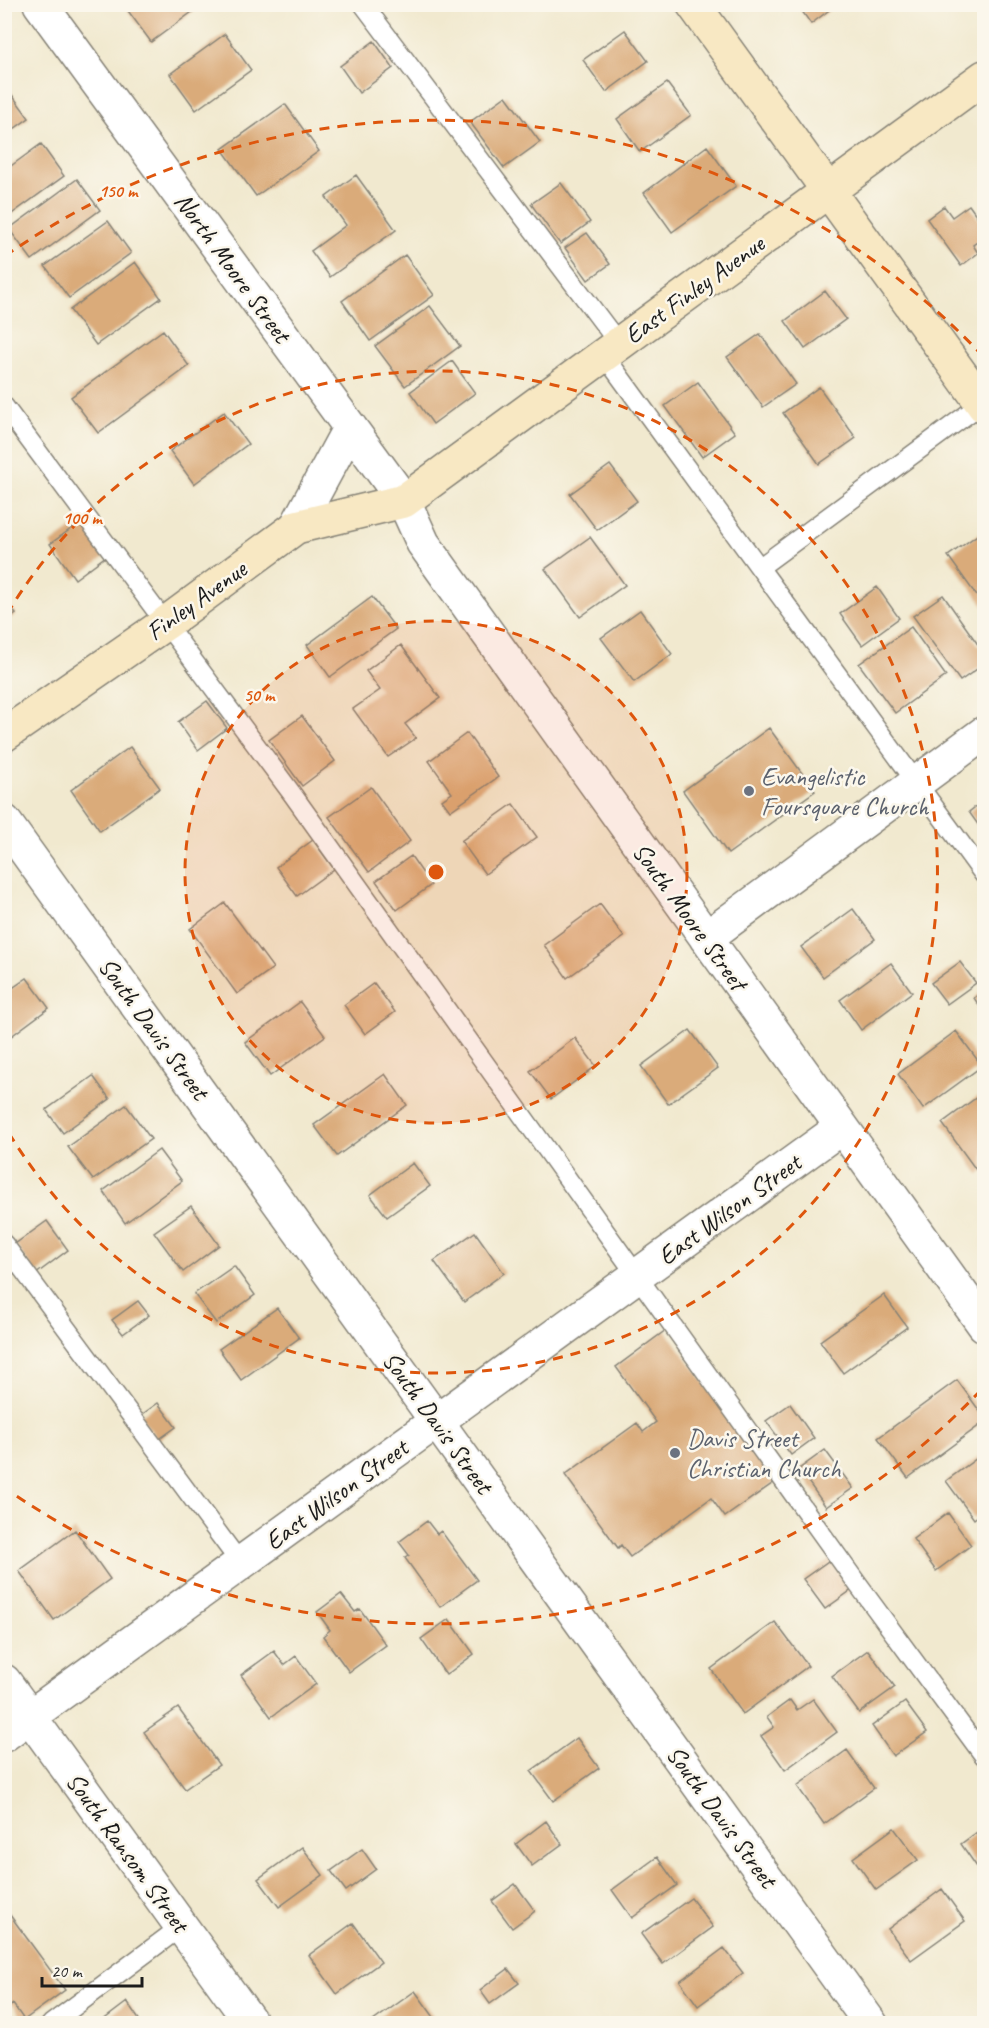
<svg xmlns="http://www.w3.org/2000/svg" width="989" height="2028" viewBox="0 0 989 2028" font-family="Caveat,sans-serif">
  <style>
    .building { fill: #daab7a }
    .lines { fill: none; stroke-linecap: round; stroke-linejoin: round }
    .lane-casing { stroke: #868276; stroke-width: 21 }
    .street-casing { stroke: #868276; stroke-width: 36 }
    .secondary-casing { stroke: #868276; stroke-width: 36 }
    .lane { stroke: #fff; stroke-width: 18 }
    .street { stroke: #fff; stroke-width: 33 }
    .secondary { stroke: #f8e8c3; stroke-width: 33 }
    .ring { fill: none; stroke: #de560d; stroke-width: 3; stroke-dasharray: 10 8 }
    .worship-dot { fill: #6b7280; stroke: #fbf7ec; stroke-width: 2 }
    .labels { text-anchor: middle; stroke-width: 5; stroke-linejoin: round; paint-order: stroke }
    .street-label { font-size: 26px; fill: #1c1c1c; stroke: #fbf7ec }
    .worship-label { font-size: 26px; fill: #5b616d; stroke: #fbf7ec; text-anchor: start }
    .centre { fill: #de560d; stroke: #fbf7ec; stroke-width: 3 }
    .ring-label { font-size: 18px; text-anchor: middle; font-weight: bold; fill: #de560d; stroke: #fbf7ec; stroke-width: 5; stroke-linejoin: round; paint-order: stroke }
  </style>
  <rect width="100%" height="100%" fill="#fbf7ec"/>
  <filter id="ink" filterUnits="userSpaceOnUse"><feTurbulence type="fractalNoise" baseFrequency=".0167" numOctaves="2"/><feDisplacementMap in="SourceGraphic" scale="12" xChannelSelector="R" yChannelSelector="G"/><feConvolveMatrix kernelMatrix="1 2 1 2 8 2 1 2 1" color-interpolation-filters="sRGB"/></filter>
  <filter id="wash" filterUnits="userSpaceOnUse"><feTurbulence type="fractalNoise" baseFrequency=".008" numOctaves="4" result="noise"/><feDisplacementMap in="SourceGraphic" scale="24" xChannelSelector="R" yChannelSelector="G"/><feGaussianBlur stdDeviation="1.35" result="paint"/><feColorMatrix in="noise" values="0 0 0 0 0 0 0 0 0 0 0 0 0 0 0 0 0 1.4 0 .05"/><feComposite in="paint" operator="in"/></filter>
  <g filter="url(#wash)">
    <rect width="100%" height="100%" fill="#f1e9cf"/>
    <g id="blocks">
      <path class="building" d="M123,4H203L151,42Z
        M797,4H837L811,24Z
        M625,30L648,61L606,92L583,60Z
        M225,34L251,70L196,110L170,74Z
        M374,41L393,68L359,93L340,66Z
        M667,83L691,115L640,152L617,119Z
        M4,84L29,118L4,136Z
        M506,96L540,142L504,168L470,122Z
        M285,104L319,151L256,196L222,149Z
        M41,144L64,176L6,218L4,171Z
        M707,146L736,186L672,232L644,193Z
        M356,175L396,230L330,277L311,251L346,225L326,197Z
        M77,179L100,210L32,260L9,229Z
        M561,183L590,222L560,244L531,204Z
        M969,205L984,226V237L973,245L978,253L961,266L927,219L944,206L952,217Z
        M108,221L131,253L69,298L45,266Z
        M587,233L610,264L588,280L565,248Z
        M405,255L434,295L370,341L342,301Z
        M135,262L161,298L96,345L70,310Z
        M825,291L846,319L805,349L785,321Z
        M430,306L460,346L405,386L375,346Z
        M163,330L189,366L98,433L71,397Z
        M760,334L796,384L763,407L727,357Z
        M452,361L475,393L433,424L410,392Z
        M698,382L735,433L702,457L665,406Z
        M819,387L856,438L819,464L783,413Z
        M224,412L248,444L194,484L170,451Z
        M610,465L637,501L597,530L570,494Z
        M85,519L110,553L75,579L50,544Z
        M983,531L984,534V606L948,556Z
        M590,537L625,585L580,617L545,569Z
        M877,587L899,618L862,645L840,614Z
        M943,595L984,653V664L960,681L913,616Z
        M372,597L396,629L330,677L307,645Z
        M4,599L16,614L4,623Z
        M640,610L672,654L634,682L601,638Z
        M911,627L946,676L895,713L859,664Z
        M401,645L440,698L405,724L416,738L388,757L353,709L380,690L366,671Z
        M207,701L227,728L198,750L178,722Z
        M302,716L335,761L302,786L269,740Z
        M769,728L815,791L728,854L683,791Z
        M467,733L498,777L450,811L442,800L452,793L429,761Z
        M130,747L160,788L100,831L71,790Z
        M371,787L410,841L369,872L329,817Z
        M984,800V833L969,812Z
        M513,804L537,837L485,874L461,841Z
        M313,840L334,869L297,896L276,867Z
        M411,856L431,885L397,910L376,881Z
        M225,903L273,968L237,994L190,929Z
        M600,904L624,937L567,978L544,945Z
        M853,909L875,939L823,977L801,947Z
        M960,962L976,983L947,1004L931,983Z
        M891,963L912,992L861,1030L840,1000Z
        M27,978L49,1008L10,1037L4,1029V994Z
        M374,983L395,1012L365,1034L344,1005Z
        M984,990V1013L974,998Z
        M300,1002L325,1036L270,1076L245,1042Z
        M690,1030L718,1068L668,1104L641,1066Z
        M956,1031L982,1066L923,1109L898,1074Z
        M575,1038L596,1066L551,1099L530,1071Z
        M385,1074L407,1105L337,1156L314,1125Z
        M93,1076L110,1099L63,1133L46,1110Z
        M984,1092V1170L979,1174L942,1123Z
        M126,1105L151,1139L93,1180L68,1147Z
        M159,1150L182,1181L125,1223L103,1191Z
        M413,1163L430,1186L387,1217L370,1195Z
        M191,1206L219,1245L183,1272L154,1232Z
        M47,1221L68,1250L36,1274L15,1244Z
        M475,1232L504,1273L464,1302L434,1261Z
        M234,1266L255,1295L216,1323L194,1294Z
        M884,1295L907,1327L843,1373L820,1341Z
        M138,1301L149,1315L123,1334L112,1320Z
        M277,1308L299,1338L241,1380L219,1349Z
        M666,1330L776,1481L725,1517L711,1498L630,1557L621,1545L618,1548L565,1475L637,1423L643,1432L656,1422L616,1367Z
        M957,1380L984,1417V1422L908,1478L878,1438Z
        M158,1403L176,1427L158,1440L140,1416Z
        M790,1404L814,1438L791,1455L766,1421Z
        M825,1450L853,1488L826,1507L799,1469Z
        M984,1453V1511L974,1519L946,1481Z
        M948,1513L971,1545L936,1571L913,1539Z
        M427,1521L437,1534L441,1531L477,1580L440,1607L405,1558L409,1555L399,1542Z
        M75,1530L110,1579L54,1620L19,1571Z
        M831,1559L853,1589L825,1609L803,1579Z
        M341,1594L355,1612L360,1609L386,1645L349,1672L323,1636L330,1630L317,1612Z
        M449,1619L474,1654L446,1675L421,1639Z
        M775,1622L808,1666L743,1714L711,1669Z
        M868,1650L895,1687L859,1713L832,1676Z
        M274,1651L284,1665L296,1656L316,1684L271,1717L241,1675Z
        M813,1699L837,1732L785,1770L761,1736L774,1727L767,1717L790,1700L797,1710Z
        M905,1702L927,1732L893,1756L872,1726Z
        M178,1708L219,1765L185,1789L144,1732Z
        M577,1738L599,1768L553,1801L531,1771Z
        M847,1750L874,1788L824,1824L797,1786Z
        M546,1821L562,1844L532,1866L516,1844Z
        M984,1827V1877L961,1844Z
        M894,1828L918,1860L876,1890L853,1858Z
        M302,1847L323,1875L279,1907L258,1879Z
        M362,1849L376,1869L346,1891L331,1871Z
        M657,1857L677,1885L632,1918L612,1890Z
        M515,1884L535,1911L512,1928L492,1901Z
        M942,1889L965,1921L911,1960L888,1929Z
        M691,1898L713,1927L663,1964L641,1934Z
        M4,1907L65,1990L24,2020L13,2004L4,2011Z
        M353,1923L381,1962L337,1994L309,1955Z
        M724,1948L743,1973L698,2006L680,1981Z
        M508,1969L519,1983L490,2004L480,1990Z
        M415,1991L439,2024H369Z
        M127,2002L142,2024H98Z"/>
    </g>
  </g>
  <g filter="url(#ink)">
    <use href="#blocks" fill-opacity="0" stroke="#868276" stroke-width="1.5"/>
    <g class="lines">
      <defs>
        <path id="lane" d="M363,4L619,344
          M604,355L984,875
          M4,406L293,795L859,1586L984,1756
          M760,567L984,402
          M4,1244L241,1564
          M51,2024L182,1926"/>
        <path id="street" d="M40,4L404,501L423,543L984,1325
          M296,527L350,427
          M4,821L871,2024
          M706,938L984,733
          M4,1681L252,2024
          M4,1735L842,1127"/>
        <path id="secondary" d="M693,4L984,406
          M4,735L166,623L296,527L404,501L984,77"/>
      </defs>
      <use href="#lane" class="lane-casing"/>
      <use href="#street" class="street-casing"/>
      <use href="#secondary" class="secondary-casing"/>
      <use href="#lane" class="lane"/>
      <use href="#street" class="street"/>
      <use href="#secondary" class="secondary"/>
    </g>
  </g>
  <circle cx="436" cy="872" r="251" fill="#de560d" fill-opacity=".12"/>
  <g class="ring">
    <circle cx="436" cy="872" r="251"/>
    <path d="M7 614A501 501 0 1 1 7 1130"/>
    <path d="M981 1390A752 752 0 0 1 5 1488M5 256A752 752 0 0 1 981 354"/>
  </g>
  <g class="worship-dot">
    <circle cx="749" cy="791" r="6"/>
    <circle cx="675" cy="1453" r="6"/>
  </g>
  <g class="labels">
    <g class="street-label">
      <text transform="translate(233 267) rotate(54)" y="9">North Moore Street</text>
      <text transform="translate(694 289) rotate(-36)" y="9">East Finley Avenue</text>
      <text transform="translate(196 600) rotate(-36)" y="9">Finley Avenue</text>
      <text transform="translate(690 916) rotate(54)" y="9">South Moore Street</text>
      <text transform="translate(154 1028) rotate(54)" y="9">South Davis Street</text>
      <text transform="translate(729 1209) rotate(-36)" y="9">East Wilson Street</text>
      <text transform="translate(438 1422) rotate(54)" y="9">South Davis Street</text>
      <text transform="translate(336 1494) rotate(-36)" y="9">East Wilson Street</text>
      <text transform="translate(722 1816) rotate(54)" y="9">South Davis Street</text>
      <text transform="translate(128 1852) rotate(54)" y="9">South Ransom Street</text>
    </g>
    <g class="worship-label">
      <text x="761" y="785">Evangelistic<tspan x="761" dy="30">Foursquare Church</tspan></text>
      <text x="687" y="1447">Davis Street<tspan x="687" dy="30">Christian Church</tspan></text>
    </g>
  </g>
  <circle cx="436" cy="872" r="9" class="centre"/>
  <g class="ring-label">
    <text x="118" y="197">150 m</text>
    <text x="82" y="524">100 m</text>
    <text x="259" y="701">50 m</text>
  </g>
  <rect width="989" height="2028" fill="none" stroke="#fbf7ec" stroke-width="24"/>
  <path d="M42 1977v9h100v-9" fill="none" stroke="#1c1c1c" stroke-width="3"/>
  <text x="51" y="1977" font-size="18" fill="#1c1c1c" stroke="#fbf7ec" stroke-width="4.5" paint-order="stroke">20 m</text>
</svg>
